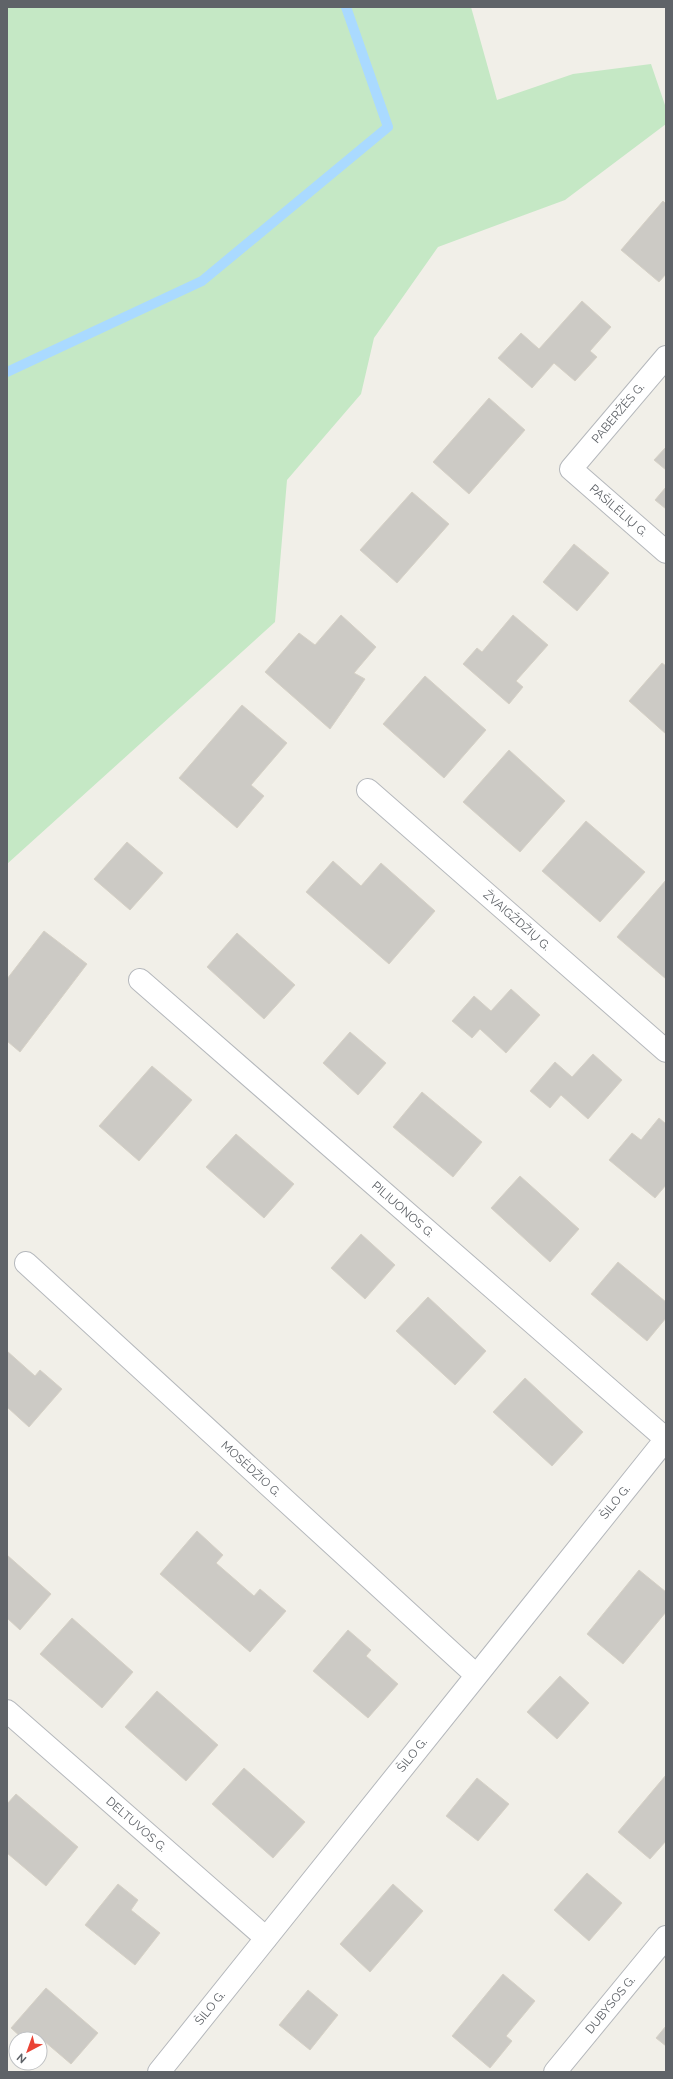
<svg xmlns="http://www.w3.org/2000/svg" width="673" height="2079" viewBox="0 0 673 2079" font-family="Raleway,sans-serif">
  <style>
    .green { fill: #c5e8c5 }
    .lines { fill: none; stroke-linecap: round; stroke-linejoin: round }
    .stream { stroke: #aadaff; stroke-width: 10 }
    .building { fill: #cccac5; stroke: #d6d1c6 }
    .minor-casing { stroke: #b5b8bc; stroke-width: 24 }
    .minor { stroke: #fff; stroke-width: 22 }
    .labels { text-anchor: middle; stroke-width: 4; stroke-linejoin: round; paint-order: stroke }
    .street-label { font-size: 12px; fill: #5f6368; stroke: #fff }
  </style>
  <rect width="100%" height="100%" fill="#f1efe8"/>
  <path class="green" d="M7,7H471L497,100L573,74L651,64L666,108V124L565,200L438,247L374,338L361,394L287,480L275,622L7,864Z"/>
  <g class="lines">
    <path class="stream" d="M7,372L202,281L388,127L346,7"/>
  </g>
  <path class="building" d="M663,201L666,204V274L659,282L621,250Z
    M582,301L611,327L590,351L597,357L575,381L554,363L532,388L498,358L521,333L539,349Z
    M489,398L525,430L469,494L433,462Z
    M666,447V470L654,460Z
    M666,487V509L655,500Z
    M412,492L449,524L397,583L360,550Z
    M574,544L609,573L577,611L543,582Z
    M341,615L376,647L354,673L365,679L330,729L265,672L299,633L315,645Z
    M513,615L548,645L516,681L523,687L509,704L463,664L477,648L482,652Z
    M662,663L666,666V734L629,701Z
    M425,676L486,730L444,778L383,724Z
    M242,705L287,743L251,785L264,796L237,828L179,778Z
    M509,750L565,801L520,852L463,802Z
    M586,821L645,872L600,922L542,871Z
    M127,842L163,873L130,910L94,879Z
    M333,861L361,886L381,863L435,911L389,964L306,892Z
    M666,880V979L617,937Z
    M44,931L87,964L20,1052L7,1041V979Z
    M237,933L295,985L264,1019L207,967Z
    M511,989L540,1015L506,1053L480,1029L472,1038L452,1021L474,996L491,1011Z
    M350,1032L386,1063L358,1095L323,1063Z
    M593,1054L622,1080L588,1119L561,1095L550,1108L530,1091L555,1062L572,1077Z
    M152,1066L192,1100L139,1161L99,1126Z
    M422,1092L482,1142L453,1177L393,1127Z
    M659,1118L666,1124V1185L655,1198L609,1160L632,1133L641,1140Z
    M236,1134L294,1184L264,1218L206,1167Z
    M520,1176L579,1229L550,1262L491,1208Z
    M361,1234L395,1265L365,1299L331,1268Z
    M618,1262L666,1302V1318L647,1341L591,1294Z
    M428,1297L486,1351L455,1385L396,1331Z
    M7,1351L35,1376L40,1370L62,1389L29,1427L7,1407Z
    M525,1378L583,1432L552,1466L493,1412Z
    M197,1531L223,1555L216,1563L254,1596L260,1589L286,1611L250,1652L160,1574Z
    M7,1555L51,1594L20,1630L7,1618Z
    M639,1570L666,1592V1612L623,1664L587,1634Z
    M72,1618L133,1672L102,1708L40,1654Z
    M348,1630L371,1650L366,1656L398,1684L368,1718L313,1671Z
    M560,1676L589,1703L557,1739L527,1712Z
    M157,1691L218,1745L186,1781L125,1727Z
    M244,1768L305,1822L273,1858L212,1804Z
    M666,1775V1841L650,1859L618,1832Z
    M477,1778L509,1804L478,1841L446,1816Z
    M16,1794L78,1847L46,1886L7,1853V1804Z
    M587,1873L622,1903L589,1941L554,1910Z
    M118,1884L138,1900L131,1910L160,1933L135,1965L85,1925Z
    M393,1884L423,1911L370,1972L340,1944Z
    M503,1974L535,2001L506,2036L512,2041L490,2068L452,2036Z
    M46,1988L98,2033L71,2064L44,2041L40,2045V2039H23L11,2028Z
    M308,1990L338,2015L310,2050L279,2025Z
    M666,2026V2046L656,2038Z"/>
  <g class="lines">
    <defs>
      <g id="minor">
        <path id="s1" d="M666,357L571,469L666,552"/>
        <path id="s2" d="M368,790L666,1051"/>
        <path id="s3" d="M140,980L666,1439L159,2072"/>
        <path id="s4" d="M26,1263L476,1675"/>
        <path id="s5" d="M7,1711L266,1938"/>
        <path id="s6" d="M555,2072L666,1937"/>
      </g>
    </defs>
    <use href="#minor" class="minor-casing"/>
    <use href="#minor" class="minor"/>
  </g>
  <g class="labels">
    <g class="street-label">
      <text transform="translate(618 413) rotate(-50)" y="4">PABERŽĖS G.</text>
      <text dy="4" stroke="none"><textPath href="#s1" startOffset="210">PAŠILĖLIŲ G.</textPath></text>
      <text dy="4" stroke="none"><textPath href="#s2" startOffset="198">ŽVAIGŽDŽIŲ G.</textPath></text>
      <text dy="4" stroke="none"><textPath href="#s3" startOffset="349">PILIUONOS G.</textPath></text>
      <text dy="4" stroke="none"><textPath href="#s4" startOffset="305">MOSĖDŽIO G.</textPath></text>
      <text transform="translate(615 1502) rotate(-51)" y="4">ŠILO G.</text>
      <text transform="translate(412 1755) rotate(-51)" y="4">ŠILO G.</text>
      <text dy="4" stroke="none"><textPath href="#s5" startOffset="172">DELTUVOS G.</textPath></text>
      <text dy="4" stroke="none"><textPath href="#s6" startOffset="87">DUBYSOS G.</textPath></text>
      <text transform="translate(210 2008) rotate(-51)" y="4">ŠILO G.</text>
    </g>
  </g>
  <rect width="673" height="2079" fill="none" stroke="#5f6368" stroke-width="16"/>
  <g transform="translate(28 2051) rotate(221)"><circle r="19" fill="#ffffff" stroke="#bfc1c3"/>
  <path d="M0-3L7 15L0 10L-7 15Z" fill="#ea4335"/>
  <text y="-6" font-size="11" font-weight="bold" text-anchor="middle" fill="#5f6368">N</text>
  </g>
</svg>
